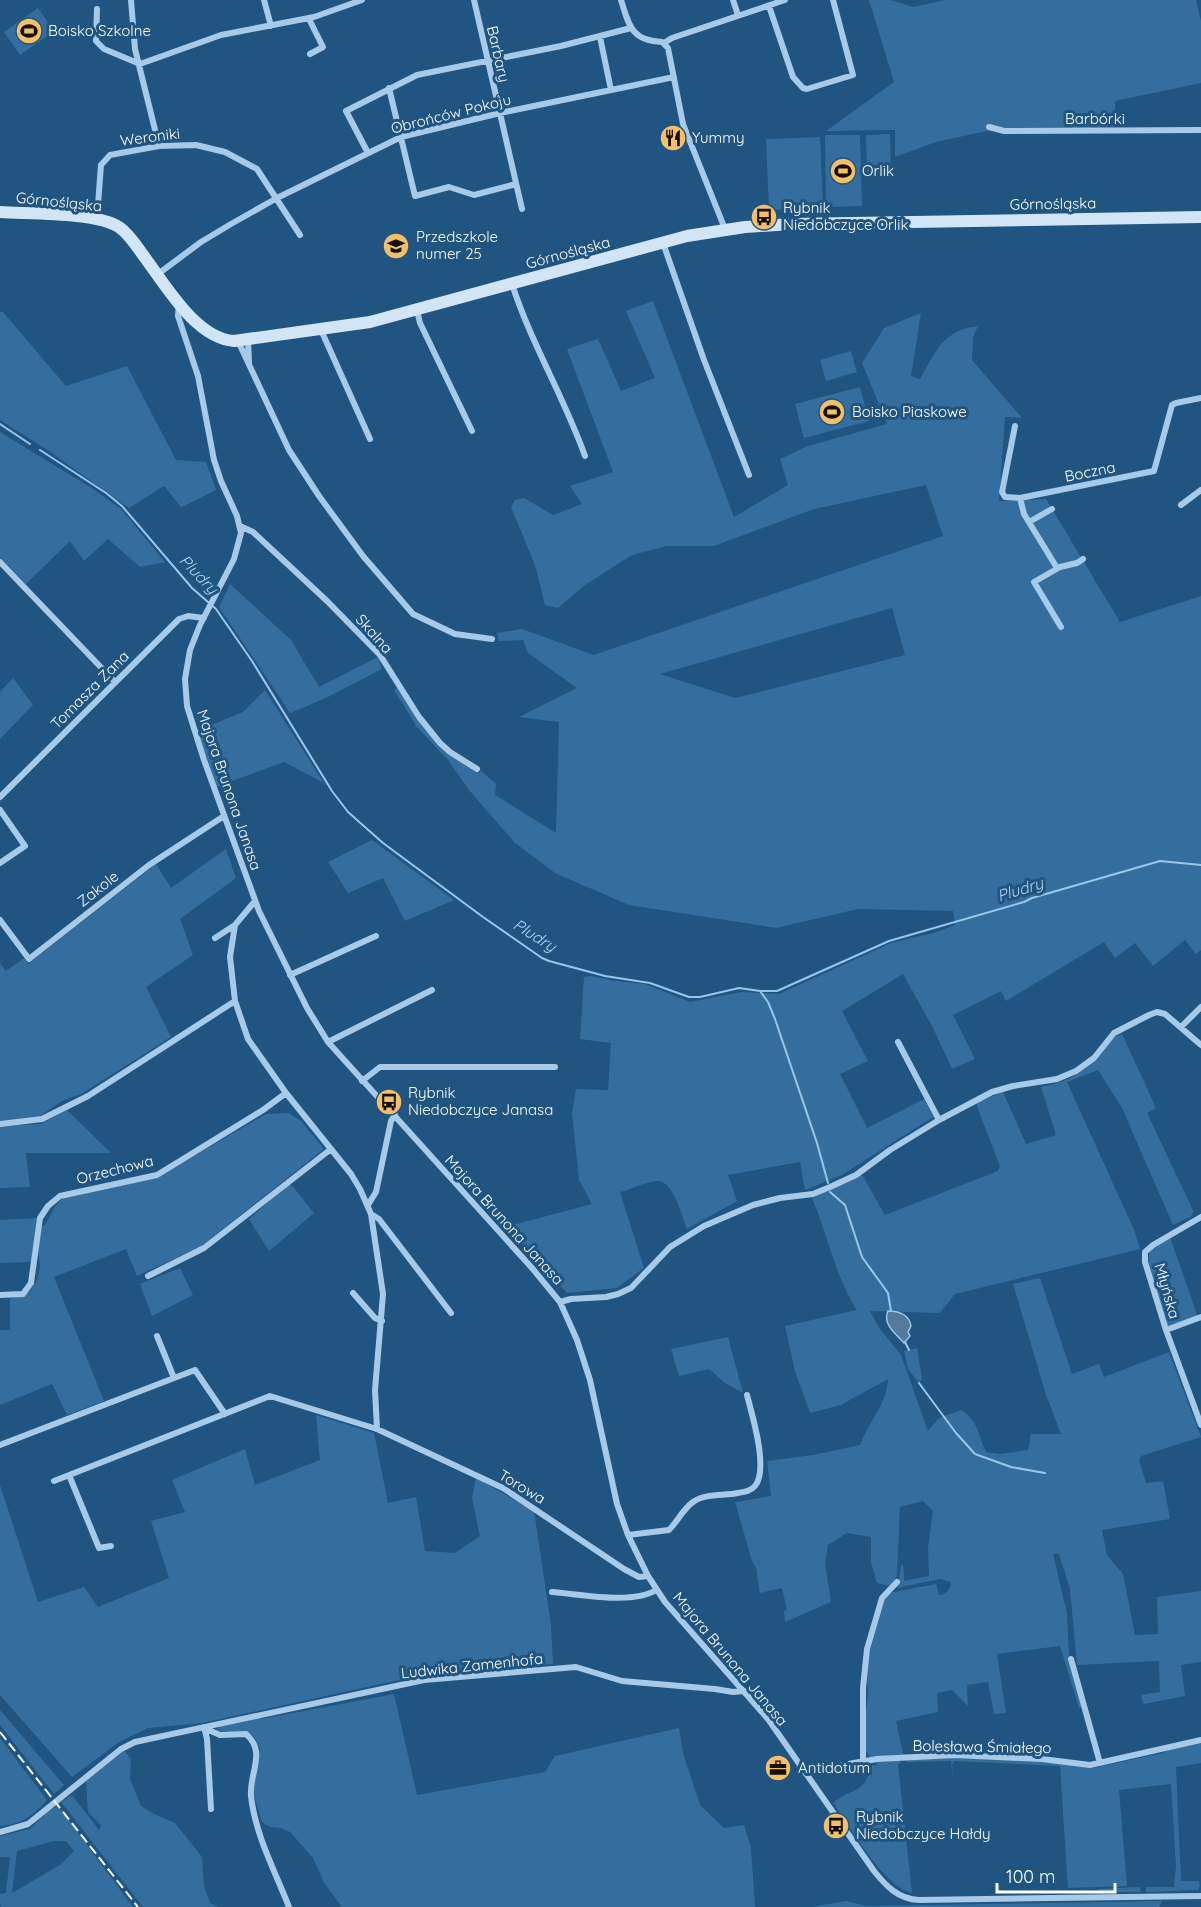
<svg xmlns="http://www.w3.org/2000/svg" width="1201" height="1907" viewBox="0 0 1201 1907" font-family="Quicksand,sans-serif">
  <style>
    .green { fill: #346e9f; fill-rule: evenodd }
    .water { fill: #54799a; stroke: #9ac7e9; stroke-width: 1.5 }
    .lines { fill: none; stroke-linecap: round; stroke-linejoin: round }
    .stream { stroke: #9ac7e9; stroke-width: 2 }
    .street { stroke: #a6cae8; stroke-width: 6 }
    .secondary { stroke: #d1e5f7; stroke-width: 12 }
    .rail { stroke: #fff; stroke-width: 2; stroke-dasharray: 10 4.5; stroke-linecap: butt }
    .labels { text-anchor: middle; stroke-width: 6; stroke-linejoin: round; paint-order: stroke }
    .poi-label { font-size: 15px; fill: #fff; stroke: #205481; text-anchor: start }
    .street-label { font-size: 15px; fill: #fff; stroke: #205481 }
    .water-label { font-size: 16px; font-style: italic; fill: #b2d4f0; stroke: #205481 }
  </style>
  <rect width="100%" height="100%" fill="#205481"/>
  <path class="green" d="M869,0H891L913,7L945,0H1196L1201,21V83L1115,101L1116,127L987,131L936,142L895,157V130L826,131L894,82Z
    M38,8L54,31L20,55L4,32Z
    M890,134L891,173H867L866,135Z
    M825,135H860L862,206L826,207Z
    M820,137L823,208L769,210L766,139Z
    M653,301L734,517L788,485L780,459L808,446L887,424L862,363L884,328L921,313L911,376L920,379C936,351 943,330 978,326L973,337L972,360L1022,418L1005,417L999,501L1046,499L1120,622L1201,596V950L1196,954L1185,940L1153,966L1135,943L1115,958L1104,942L1006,1001L1001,991L953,1015L975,1059L952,1069L932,1026L903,974L842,1011L868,1061L840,1074L867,1128L924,1099L933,1117L842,1175L805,1190L800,1162L728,1175L737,1201L687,1229C682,1217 674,1182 658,1181C648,1181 629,1190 620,1192L644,1268L617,1288L567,1293L505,1227L592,1204L579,1180L572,1113L576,1089L608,1090L611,1043L580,1039L584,977L591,976L615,981L645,984L690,1002L741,992L779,994L891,943L937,932L955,925L953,911L858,909L776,928L629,905L555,873L515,843L469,790L448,760L417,727L394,690L397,688L422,726L451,755L478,773L481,771L496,784L495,795L556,833L559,722L519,717L577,688L528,653L523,640L499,641L497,633L522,629L594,655L943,536L926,485L814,509L714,546H667L632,555L585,585L558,608L545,605L535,565L511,507L515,500L524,498L553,515L582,504L570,486L613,472L567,349L598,339L621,391L655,378L626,311ZM892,608L905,655L735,698L660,674Z
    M0,312H3L66,386L127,366L176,460L206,462L216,490L182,507L180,506L164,486L129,508L49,451L0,420Z
    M851,351L857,372L826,381L820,360Z
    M860,387L869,421L804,438L795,404Z
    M0,432L90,487L121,509L165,562L140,567L108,539L84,561L70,541L26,584L0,557Z
    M230,584L291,640L319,687L378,657L382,669L328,697L290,713L219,607Z
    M13,678L33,705L0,739V692Z
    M265,690L327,788L322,782L284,762L216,787L197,731L243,712Z
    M372,840L454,900L405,921L383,878L348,893L328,862Z
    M226,849L236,878L180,919L193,955L146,987L171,1037L81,1094L62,1101L40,1116L0,1121V963L6,971L24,958L28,964L156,864L171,888Z
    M1122,1034L1156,1108L1147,1113L1194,1212L1190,1217L1173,1225L1122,1108L1098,1070L1067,1082L1135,1232L1140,1249L955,1294L940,1313L870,1311L880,1329L901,1355L928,1431L939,1418L961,1410C978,1420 978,1435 986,1452L1000,1454L1028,1450L1031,1434H1061L1046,1395L1013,1284L1040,1278L1072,1374L1099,1364L1104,1377L1169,1352L1201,1437L1141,1456L1139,1460L1146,1483L1163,1481L1170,1519L1102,1530L1107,1555L1123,1574L1135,1635L1158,1634L1157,1597L1201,1591V1662L1181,1665L1185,1696L1144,1704L1141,1695L1160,1692L1159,1661L1077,1665L1070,1589L1059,1554H1053L1067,1613L1069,1658L1082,1707L1079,1708L1060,1646L997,1654L1006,1713L994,1714L988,1682L967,1685L968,1706L952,1690L937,1693L938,1712L896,1721L903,1754L906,1755L870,1757L866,1752L865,1722L868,1694L867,1676L869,1654L885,1598L889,1593L936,1584L939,1595C947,1594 950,1590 951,1582L940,1579L896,1588L898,1584L901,1566L903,1564L904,1581L929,1576L928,1548L933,1511L923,1501L900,1507L897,1574L895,1581L889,1586L877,1583L871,1562V1537L847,1533L828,1545L825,1563L831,1602L785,1622L784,1611L787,1610L782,1588L760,1593L756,1568L752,1561L735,1502L771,1496L767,1461L813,1455L860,1445C869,1422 887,1403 888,1379L841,1405L810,1413L795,1371L785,1326L857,1310C835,1276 828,1236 812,1198L862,1175L885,1215L998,1171L1000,1166L977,1107V1102L1003,1092L1026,1144L1056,1135L1041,1087C1064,1082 1074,1078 1092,1063C1104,1054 1107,1037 1122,1034Z
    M67,1110L111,1153H26L30,1187L0,1188V1126L41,1124Z
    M289,1113L301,1121L324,1149L200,1247L137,1276L126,1249L54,1277L104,1401L67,1415L52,1384L0,1405V1330H10V1299L29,1292L37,1281L40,1267L38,1248L42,1226L45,1225L56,1205L63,1198L157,1178L266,1114Z
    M290,1183L314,1213L269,1251L249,1219Z
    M37,1218L31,1262L0,1263V1220Z
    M1170,1237L1198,1317L1168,1328C1163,1313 1146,1267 1149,1255C1151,1246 1163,1241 1170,1237Z
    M180,1268L193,1295L152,1316L140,1284Z
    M728,1337L743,1393L725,1383L709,1369L679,1376L671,1349Z
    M917,1348L922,1379L919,1383L908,1369L904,1351Z
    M316,1415L374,1433L388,1503L416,1497L425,1551L455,1553L480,1536L472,1498L476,1478L534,1511L551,1625L553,1664L431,1673L202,1723L148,1728L119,1742L72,1777L0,1695V1485L38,1602L84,1587L98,1607L169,1578L151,1521L185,1512L172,1480L245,1449L255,1485L320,1460Z
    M394,1694L417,1795L545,1772L555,1756L679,1728L683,1753L700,1805L724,1828L744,1825L751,1848L755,1907H342L324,1883L313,1858L290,1832L281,1828L270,1827L262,1822L253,1792L260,1748L253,1735L216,1730L221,1726L260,1716L261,1719Z
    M0,1710L64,1785L54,1794L0,1725Z
    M0,1738L47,1800C32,1816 23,1824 0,1826Z
    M1201,1743V1763L1176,1767L1181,1881H1199L1200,1887L1198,1890L1146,1892V1887H1174L1176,1866L1171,1784L1119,1790L1127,1886L1068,1888L1060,1766L954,1761L952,1765L956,1796L951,1761L907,1762L905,1760L960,1757L1056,1762L1093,1768L1163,1753L1169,1750Z
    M124,1750L131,1759L130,1779L141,1806L154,1814L175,1823L202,1857L204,1886L210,1903L219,1907H143L61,1802L72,1795L99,1830L101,1825L88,1812L86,1781Z
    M899,1760L901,1763L898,1764L912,1893C885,1888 850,1827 833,1803C852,1787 865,1795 871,1766L873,1765L876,1766L877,1762Z
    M58,1806L133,1907H2L0,1905V1894L6,1893L10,1857H0V1836L30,1829L47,1812ZM54,1841H66L74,1851L60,1865L12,1893L17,1851Z
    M1140,1887L1141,1892H1098V1889Z
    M846,1901L867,1906L1162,1901L1159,1907H812Z"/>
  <path class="water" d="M888,1311C899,1311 909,1315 911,1326L908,1332L910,1336L904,1343C896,1334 882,1324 888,1311Z"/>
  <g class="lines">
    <path class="stream" d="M0,424L30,444
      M40,450L106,493L122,506L192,588L216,609L252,661L332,791L348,812L383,843L483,917L542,958L549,961L605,976L650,983L689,997H700L739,988L760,991H777L889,941L1024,902L1032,898L1160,861L1201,865
      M760,991L768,1002L775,1019L817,1143L828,1183
      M830,1192L845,1205L862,1257L888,1293L891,1311
      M905,1342L909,1350
      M919,1383L956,1433L975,1454L1011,1467L1045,1473"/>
    <path class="street" d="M131,0L135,49L159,146
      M264,0L271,26
      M474,0L522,209
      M621,0C629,25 631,41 662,42L668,48L683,124L725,229
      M733,0L738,15
      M769,6L793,77L803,88L807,89L853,75L833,0
      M97,9L96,41L104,49L140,64L221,35L314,17L362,0
      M309,19L323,47L310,54
      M600,37L611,90
      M664,43L672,38L785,0
      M389,88L415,196L449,187L474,195L516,184
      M989,127L1004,131L1201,130
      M368,153L346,111L417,75L561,46L631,28
      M97,218L101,165L110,155L159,146L196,145L225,152L257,169L300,235
      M663,243L704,360L749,475
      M158,274L201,242L231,224L277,198L401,137L500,113L674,77
      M512,284C531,343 564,397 585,456
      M179,303L178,316L198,376L214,460L221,481L237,516L241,533L234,559L200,625L190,650L185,679L187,706L204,760L259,911L307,1008L328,1042L532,1268L560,1302L577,1340L590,1380L617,1504L628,1535L648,1576L665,1602L768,1719L874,1871C886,1886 898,1899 919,1900L1201,1896
      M417,310L420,323L472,431
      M321,330L370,439
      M248,340L249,363
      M238,341L289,450L319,496L363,556L413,614L455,634L492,639
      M1015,426L1002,492L1005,497L1020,498L1154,471L1172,405L1176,403L1201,398
      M1020,498L1024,514L1057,568
      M1181,505L1201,490
      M1029,522L1052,509
      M240,526L253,532L327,601L380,655L419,717L440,743L450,752L477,769
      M0,562L115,682
      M1061,627L1034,582L1060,567L1077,563L1083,559
      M0,797L179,619L188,616L204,618
      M0,810L25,846L0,863
      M255,901L235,925L230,957L235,1001L248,1039L286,1093L351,1174L360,1189L371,1214L383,1294L375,1390L377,1429
      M0,920L29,959L149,865L224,816
      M215,938L235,925
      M290,975L376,936
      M1182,1026L1201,1007
      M328,1042L432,990
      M898,1042L939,1120
      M362,1081L380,1067H555
      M0,1124L42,1119L88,1096L235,1001
      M368,1205L376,1192L391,1121L395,1115
      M371,1214L379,1219L451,1313
      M1201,1217L1153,1245L1145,1252V1262L1166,1330L1201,1425
      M148,1276L204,1248L331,1149
      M353,1293L375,1318L382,1321
      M0,1295L23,1294L31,1283L40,1218L48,1206L60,1196L157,1175L263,1110L286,1093
      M560,1302L571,1299L606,1297L618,1294L631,1288L670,1247L704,1226L753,1205L780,1198L813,1194L830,1187L856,1175L890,1150L939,1120L992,1092L1013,1086L1057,1079L1076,1071L1094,1058L1114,1033L1149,1015L1157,1012L1165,1014L1201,1045
      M1166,1330L1201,1317
      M157,1336L174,1378
      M0,1445L195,1370L225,1414
      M69,1475L99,1548L111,1546
      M54,1481L270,1396L377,1429L503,1488L624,1569L639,1577L648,1576
      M628,1535L669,1530C677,1522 683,1509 693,1502C705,1493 724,1496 738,1493C744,1492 751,1491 755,1486C769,1469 752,1415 747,1395
      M552,1592C580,1594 632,1605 656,1590
      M1071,1659L1100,1763
      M204,1727L207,1739L211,1809
      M204,1728L220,1735L246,1734C267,1752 249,1773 251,1796C255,1834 275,1871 289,1907
      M863,1761V1688L867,1649L882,1598L897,1582
      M806,1774L814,1770L877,1759L955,1755L1042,1759L1090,1765L1201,1740
      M0,1832L28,1824L121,1749L135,1742L424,1680L576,1667L622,1681L715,1689L733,1692L744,1691"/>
    <path class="secondary" d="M0,212C29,214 96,212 119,227C129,234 136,245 143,255C165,284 195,338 234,341L370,322L687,236L745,227L792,224L1201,217"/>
    <path class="rail" d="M0,1732L138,1907"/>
  </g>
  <defs>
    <symbol id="stadium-disc" viewBox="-11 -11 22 22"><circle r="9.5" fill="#f5bf67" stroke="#205481"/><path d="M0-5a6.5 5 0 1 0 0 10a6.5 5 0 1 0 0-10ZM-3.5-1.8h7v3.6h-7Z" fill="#111"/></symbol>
    <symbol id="restaurant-disc" viewBox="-11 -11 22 22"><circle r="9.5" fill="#f5bf67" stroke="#205481"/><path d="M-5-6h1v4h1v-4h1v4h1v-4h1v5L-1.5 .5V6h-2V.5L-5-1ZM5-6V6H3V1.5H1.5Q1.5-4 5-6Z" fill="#111"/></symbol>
    <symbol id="bus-disc" viewBox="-11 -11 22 22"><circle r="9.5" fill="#f5bf67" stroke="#205481"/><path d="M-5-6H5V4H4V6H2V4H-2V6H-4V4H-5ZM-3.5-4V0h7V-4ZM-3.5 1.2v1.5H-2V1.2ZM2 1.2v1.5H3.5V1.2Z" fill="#111"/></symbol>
    <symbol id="school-disc" viewBox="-11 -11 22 22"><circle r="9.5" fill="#f5bf67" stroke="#205481"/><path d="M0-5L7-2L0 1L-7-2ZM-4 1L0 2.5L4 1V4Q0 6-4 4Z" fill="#111"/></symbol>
    <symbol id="office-disc" viewBox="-11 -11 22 22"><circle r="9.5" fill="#f5bf67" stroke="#205481"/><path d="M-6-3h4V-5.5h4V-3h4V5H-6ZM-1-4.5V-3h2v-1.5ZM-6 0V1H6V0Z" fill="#111"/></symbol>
  </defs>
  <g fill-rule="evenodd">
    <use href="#stadium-disc" x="14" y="16" width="30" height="30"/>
    <use href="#restaurant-disc" x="658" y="123" width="30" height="30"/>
    <use href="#stadium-disc" x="828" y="156" width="30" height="30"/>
    <use href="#bus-disc" x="749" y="202" width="30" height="30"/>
    <use href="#school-disc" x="381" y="231" width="30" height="30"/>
    <use href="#stadium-disc" x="817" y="397" width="30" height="30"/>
    <use href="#bus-disc" x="374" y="1087" width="30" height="30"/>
    <use href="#office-disc" x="763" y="1753" width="30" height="30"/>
    <use href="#bus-disc" x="821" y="1811" width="30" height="30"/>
  </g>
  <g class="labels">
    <g class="poi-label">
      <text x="48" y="36">Boisko Szkolne</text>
      <text x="692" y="143">Yummy</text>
      <text x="862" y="176">Orlik</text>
      <text x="783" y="213">Rybnik<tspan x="783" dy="17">Niedobczyce Orlik</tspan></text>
      <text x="416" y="242">Przedszkole<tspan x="416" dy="17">numer 25</tspan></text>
      <text x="852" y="417">Boisko Piaskowe</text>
      <text x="408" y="1098">Rybnik<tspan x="408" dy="17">Niedobczyce Janasa</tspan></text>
      <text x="798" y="1773">Antidotum</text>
      <text x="856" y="1822">Rybnik<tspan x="856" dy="17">Niedobczyce Hałdy</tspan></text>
    </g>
    <g class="street-label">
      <text transform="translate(498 54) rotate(77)" y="5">Barbary</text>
      <text transform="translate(451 114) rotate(-14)" y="5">Obrońców Pokoju</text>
      <text x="1095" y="124">Barbórki</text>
      <text transform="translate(150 137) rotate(-7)" y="5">Weroniki</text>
      <text transform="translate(59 202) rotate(6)" y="5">Górnośląska</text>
      <text transform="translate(1053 204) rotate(-1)" y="5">Górnośląska</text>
      <text transform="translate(568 253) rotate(-15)" y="5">Górnośląska</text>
      <text transform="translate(1090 472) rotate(-11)" y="5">Boczna</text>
      <text transform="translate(374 634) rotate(48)" y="5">Skalna</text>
      <text transform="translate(90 690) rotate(-45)" y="5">Tomasza Zana</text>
      <text transform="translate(229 790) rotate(71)" y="5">Majora Brunona Janasa</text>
      <text transform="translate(98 889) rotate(-38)" y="5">Zakole</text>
      <text transform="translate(115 1170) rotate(-14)" y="5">Orzechowa</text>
      <text transform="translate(504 1220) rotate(48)" y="5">Majora Brunona Janasa</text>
      <text transform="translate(1167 1291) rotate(74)" y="5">Młyńska</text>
      <text transform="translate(522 1487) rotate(31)" y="5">Torowa</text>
      <text transform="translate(730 1659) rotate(50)" y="5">Majora Brunona Janasa</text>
      <text transform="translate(472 1666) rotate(-6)" y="5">Ludwika Zamenhofa</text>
      <text transform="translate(982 1747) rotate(1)" y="5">Bolesława Śmiałego</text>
    </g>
    <g class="water-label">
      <text transform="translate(199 574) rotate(46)" y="6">Pludry</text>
      <text transform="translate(1020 889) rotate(-17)" y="6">Pludry</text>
      <text transform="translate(535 935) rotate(32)" y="6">Pludry</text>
    </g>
  </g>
  <path d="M997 1883v9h118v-9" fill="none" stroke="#ffffff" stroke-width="3"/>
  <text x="1006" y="1883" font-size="18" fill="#ffffff" stroke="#205481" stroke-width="4.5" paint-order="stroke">100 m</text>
</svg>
